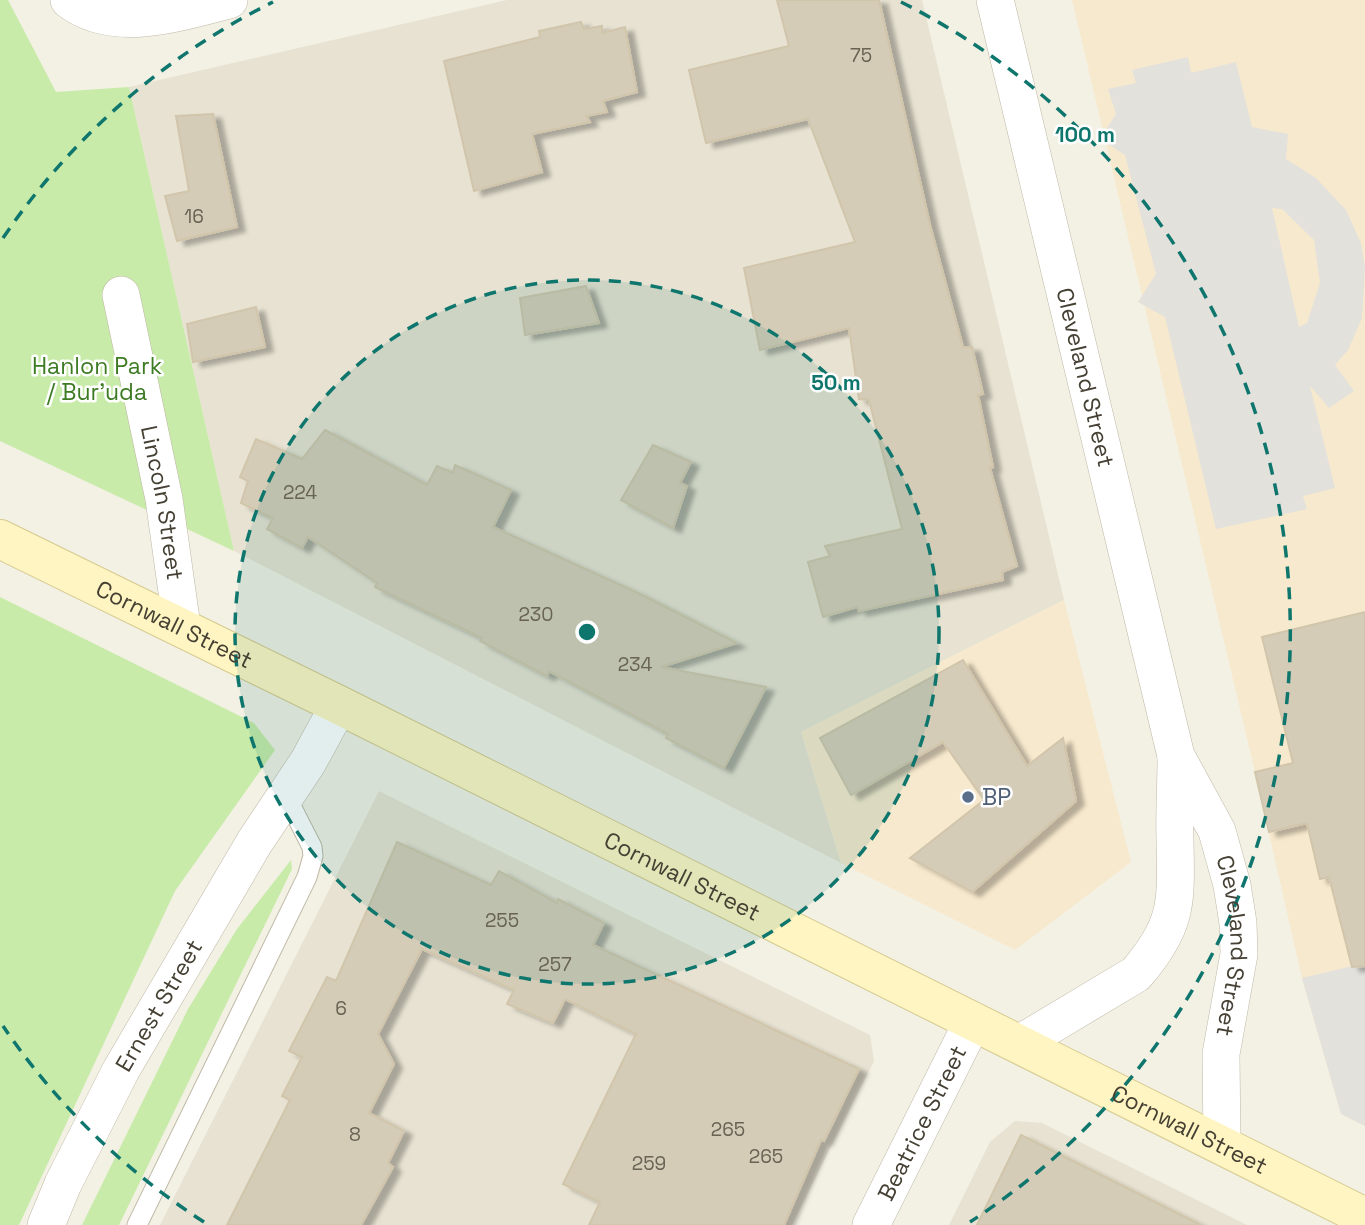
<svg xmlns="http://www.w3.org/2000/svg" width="1365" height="1225" viewBox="0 0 1365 1225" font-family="'Space Grotesk',sans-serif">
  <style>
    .residential { fill: #e7e2d1 }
    .commercial { fill: #f7e9cd }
    .green { fill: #c8eba9 }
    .parking { fill: #e3e1dc; fill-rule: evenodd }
    .building { fill: #d5ccb8; stroke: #d1c5ab; stroke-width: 2; filter: url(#shadow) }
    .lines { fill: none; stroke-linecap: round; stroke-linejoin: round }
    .service-casing { stroke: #bfb8a6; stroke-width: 21 }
    .minor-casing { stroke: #bfb8a6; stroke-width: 38 }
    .secondary-casing { stroke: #d6ca90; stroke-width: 40 }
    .service { stroke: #fff; stroke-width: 19 }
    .minor { stroke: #fff; stroke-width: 37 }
    .secondary { stroke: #fff5c2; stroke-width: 38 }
    .ring { fill: none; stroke: #0f766e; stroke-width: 3.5; stroke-dasharray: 12 9 }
    .service-dot { fill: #5c6f8a; stroke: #fff; stroke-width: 2.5 }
    .labels { text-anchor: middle; stroke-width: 5; stroke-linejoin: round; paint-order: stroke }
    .number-label { font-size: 19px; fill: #696354 }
    .park-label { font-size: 23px; fill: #3d7b23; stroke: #fff }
    .street-label { font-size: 23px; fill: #454033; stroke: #fff }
    .service-label { font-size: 23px; fill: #4e5e75; stroke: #fff; text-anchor: start }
    .centre { fill: #0f766e; stroke: #fff; stroke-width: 3.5 }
    .ring-label { font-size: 21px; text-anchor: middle; font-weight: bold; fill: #0f766e; stroke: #fff; stroke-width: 5; stroke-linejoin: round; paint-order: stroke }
  </style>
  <defs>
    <filter id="shadow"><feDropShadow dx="8" dy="4.5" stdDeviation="2" flood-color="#0004"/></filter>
  </defs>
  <rect width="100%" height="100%" fill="#f3f0e4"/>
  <path class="residential" d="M507,0H922L1064,600L801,732L841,863L234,551L129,87Z
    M379,791L870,1035L874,1061L792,1225H160Z
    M1015,1121L1042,1123L1247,1225H949L990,1142Z"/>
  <path class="commercial" d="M1072,0H1365V1126L1341,1114L1302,978L1255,772Z
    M1064,600L1131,862L1015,950L841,863L801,732Z"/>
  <path class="green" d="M0,0H8L56,92L129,87L234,551L0,441Z
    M0,597L254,723L275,750L175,891L19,1225H0Z
    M291,860L292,869L119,1225H82L188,1009L237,929Z"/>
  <path class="parking" d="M1188,57L1191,73L1236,62L1252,127L1288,134L1286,159L1316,178L1346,210L1361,243L1365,267L1362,318L1348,350L1335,365L1354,391L1329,408L1310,386L1335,488L1303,496L1307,509L1216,529L1165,317L1138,302L1156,274L1125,155L1100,139L1116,114L1108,89L1136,83L1132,70ZM1272,208L1282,209L1314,240L1320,283L1307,323L1299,327Z
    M1365,963V1126L1341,1114L1302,978Z"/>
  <path class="building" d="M777,0H879L930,225L963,347H972L983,394L978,395L993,467L990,468L1017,566L1002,572L1003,580L859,611L857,607L823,617L808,562L830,556L825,546L902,529L869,400L859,399L849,328L760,350L744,268L855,242L808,119L706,143L689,70L789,46Z
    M581,22L584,29L602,26V33L625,27L637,92L603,101L607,112L586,116L590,122L532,134L542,172L474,191L444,61L540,37L539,31Z
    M213,114L237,227L177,241L165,196L189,191L176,116Z
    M586,286L599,323L525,335L520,298Z
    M256,307L265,347L193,362L187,324Z
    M325,430L427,485L437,466L453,473L455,465L511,490L493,527L638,593L737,643L661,667L766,687L724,768L666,738L668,734L549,671L547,676L480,641L482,638L375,587L377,583L308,537L302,548L267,529L273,518L241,503L248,481L240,477L256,439L302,459Z
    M653,445L691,462L680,483L687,486L673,528L621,500Z
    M1365,612V966L1352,967L1329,877L1320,879L1307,823L1269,832L1255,772L1293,763L1262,637Z
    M963,660L1027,766L1063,738L1076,801L972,892L910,858L984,800L943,742L851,795L820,738Z
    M397,842L491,885L499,871L557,903L558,899L604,923L593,945L859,1069L824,1141L821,1140L784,1225H589L600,1202L563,1184L636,1034L565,999L553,1023L507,1004L514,990L422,949L378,1034L394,1064L369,1113L404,1131L388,1163L393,1167L361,1225H227L290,1100L282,1096L302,1057L289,1051L327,977L336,981Z
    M1021,1135L1201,1225H977Z"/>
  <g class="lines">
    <defs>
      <path id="service" d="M137,1225L307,877L313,856L312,847L286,796"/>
      <g id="minor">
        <path d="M69,0C115,35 179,12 229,0"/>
        <path id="s1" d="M995,0L1176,756L1217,831L1232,885L1238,923L1239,954L1221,1054L1222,1145"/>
        <path id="s2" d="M121,295L164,499L182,627"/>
        <path d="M1019,1044L1136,974C1179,924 1176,902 1175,840C1174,813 1176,786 1176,759"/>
        <path id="s3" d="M46,1225L63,1184L121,1070L254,843L308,762L339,705"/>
        <path id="s4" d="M871,1225L973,1021"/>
      </g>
      <g id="secondary">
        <path id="s5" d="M0,539L339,705L1365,1217"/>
      </g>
    </defs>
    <use href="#service" class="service-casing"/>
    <use href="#minor" class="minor-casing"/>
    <use href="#secondary" class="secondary-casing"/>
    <use href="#service" class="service"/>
    <use href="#minor" class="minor"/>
    <use href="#secondary" class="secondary"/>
  </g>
  <circle cx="587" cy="632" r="352" fill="#0f766e" fill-opacity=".12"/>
  <g class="ring">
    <circle cx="587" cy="632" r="352"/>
    <path d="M204 1222A704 704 0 0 1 3 1026M3 238A704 704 0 0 1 273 2M901 2A704 704 0 0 1 970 1222"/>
  </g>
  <circle class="service-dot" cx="968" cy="797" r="7"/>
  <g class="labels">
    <g class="number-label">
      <text x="861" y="62">75</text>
      <text x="194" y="223">16</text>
      <text x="300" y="499">224</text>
      <text x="536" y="621">230</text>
      <text x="635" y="671">234</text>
      <text x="502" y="927">255</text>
      <text x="555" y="971">257</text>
      <text x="341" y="1015">6</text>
      <text x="728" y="1136">265</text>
      <text x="355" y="1141">8</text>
      <text x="766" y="1163">265</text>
      <text x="649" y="1170">259</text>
    </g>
    <g class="park-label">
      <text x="97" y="374">Hanlon Park<tspan x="97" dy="26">/ Bur'uda</tspan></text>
    </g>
    <g class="street-label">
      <text dy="8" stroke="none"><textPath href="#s1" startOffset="388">Cleveland Street</textPath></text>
      <text dy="8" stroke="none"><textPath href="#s2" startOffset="212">Lincoln Street</textPath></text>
      <text dy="8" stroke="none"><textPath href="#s5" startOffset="194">Cornwall Street</textPath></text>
      <text dy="8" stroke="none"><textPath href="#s5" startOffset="761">Cornwall Street</textPath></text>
      <text dy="8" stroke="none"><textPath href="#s1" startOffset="980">Cleveland Street</textPath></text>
      <text dy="8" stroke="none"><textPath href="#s3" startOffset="247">Ernest Street</textPath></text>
      <text dy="8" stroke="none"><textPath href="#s4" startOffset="114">Beatrice Street</textPath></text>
      <text dy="8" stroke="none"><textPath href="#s5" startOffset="1328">Cornwall Street</textPath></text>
    </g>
    <g class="service-label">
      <text x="982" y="805">BP</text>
    </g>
  </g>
  <circle cx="587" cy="632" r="10" class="centre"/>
  <g class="ring-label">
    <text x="1085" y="142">100 m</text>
    <text x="836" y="390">50 m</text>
  </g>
</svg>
